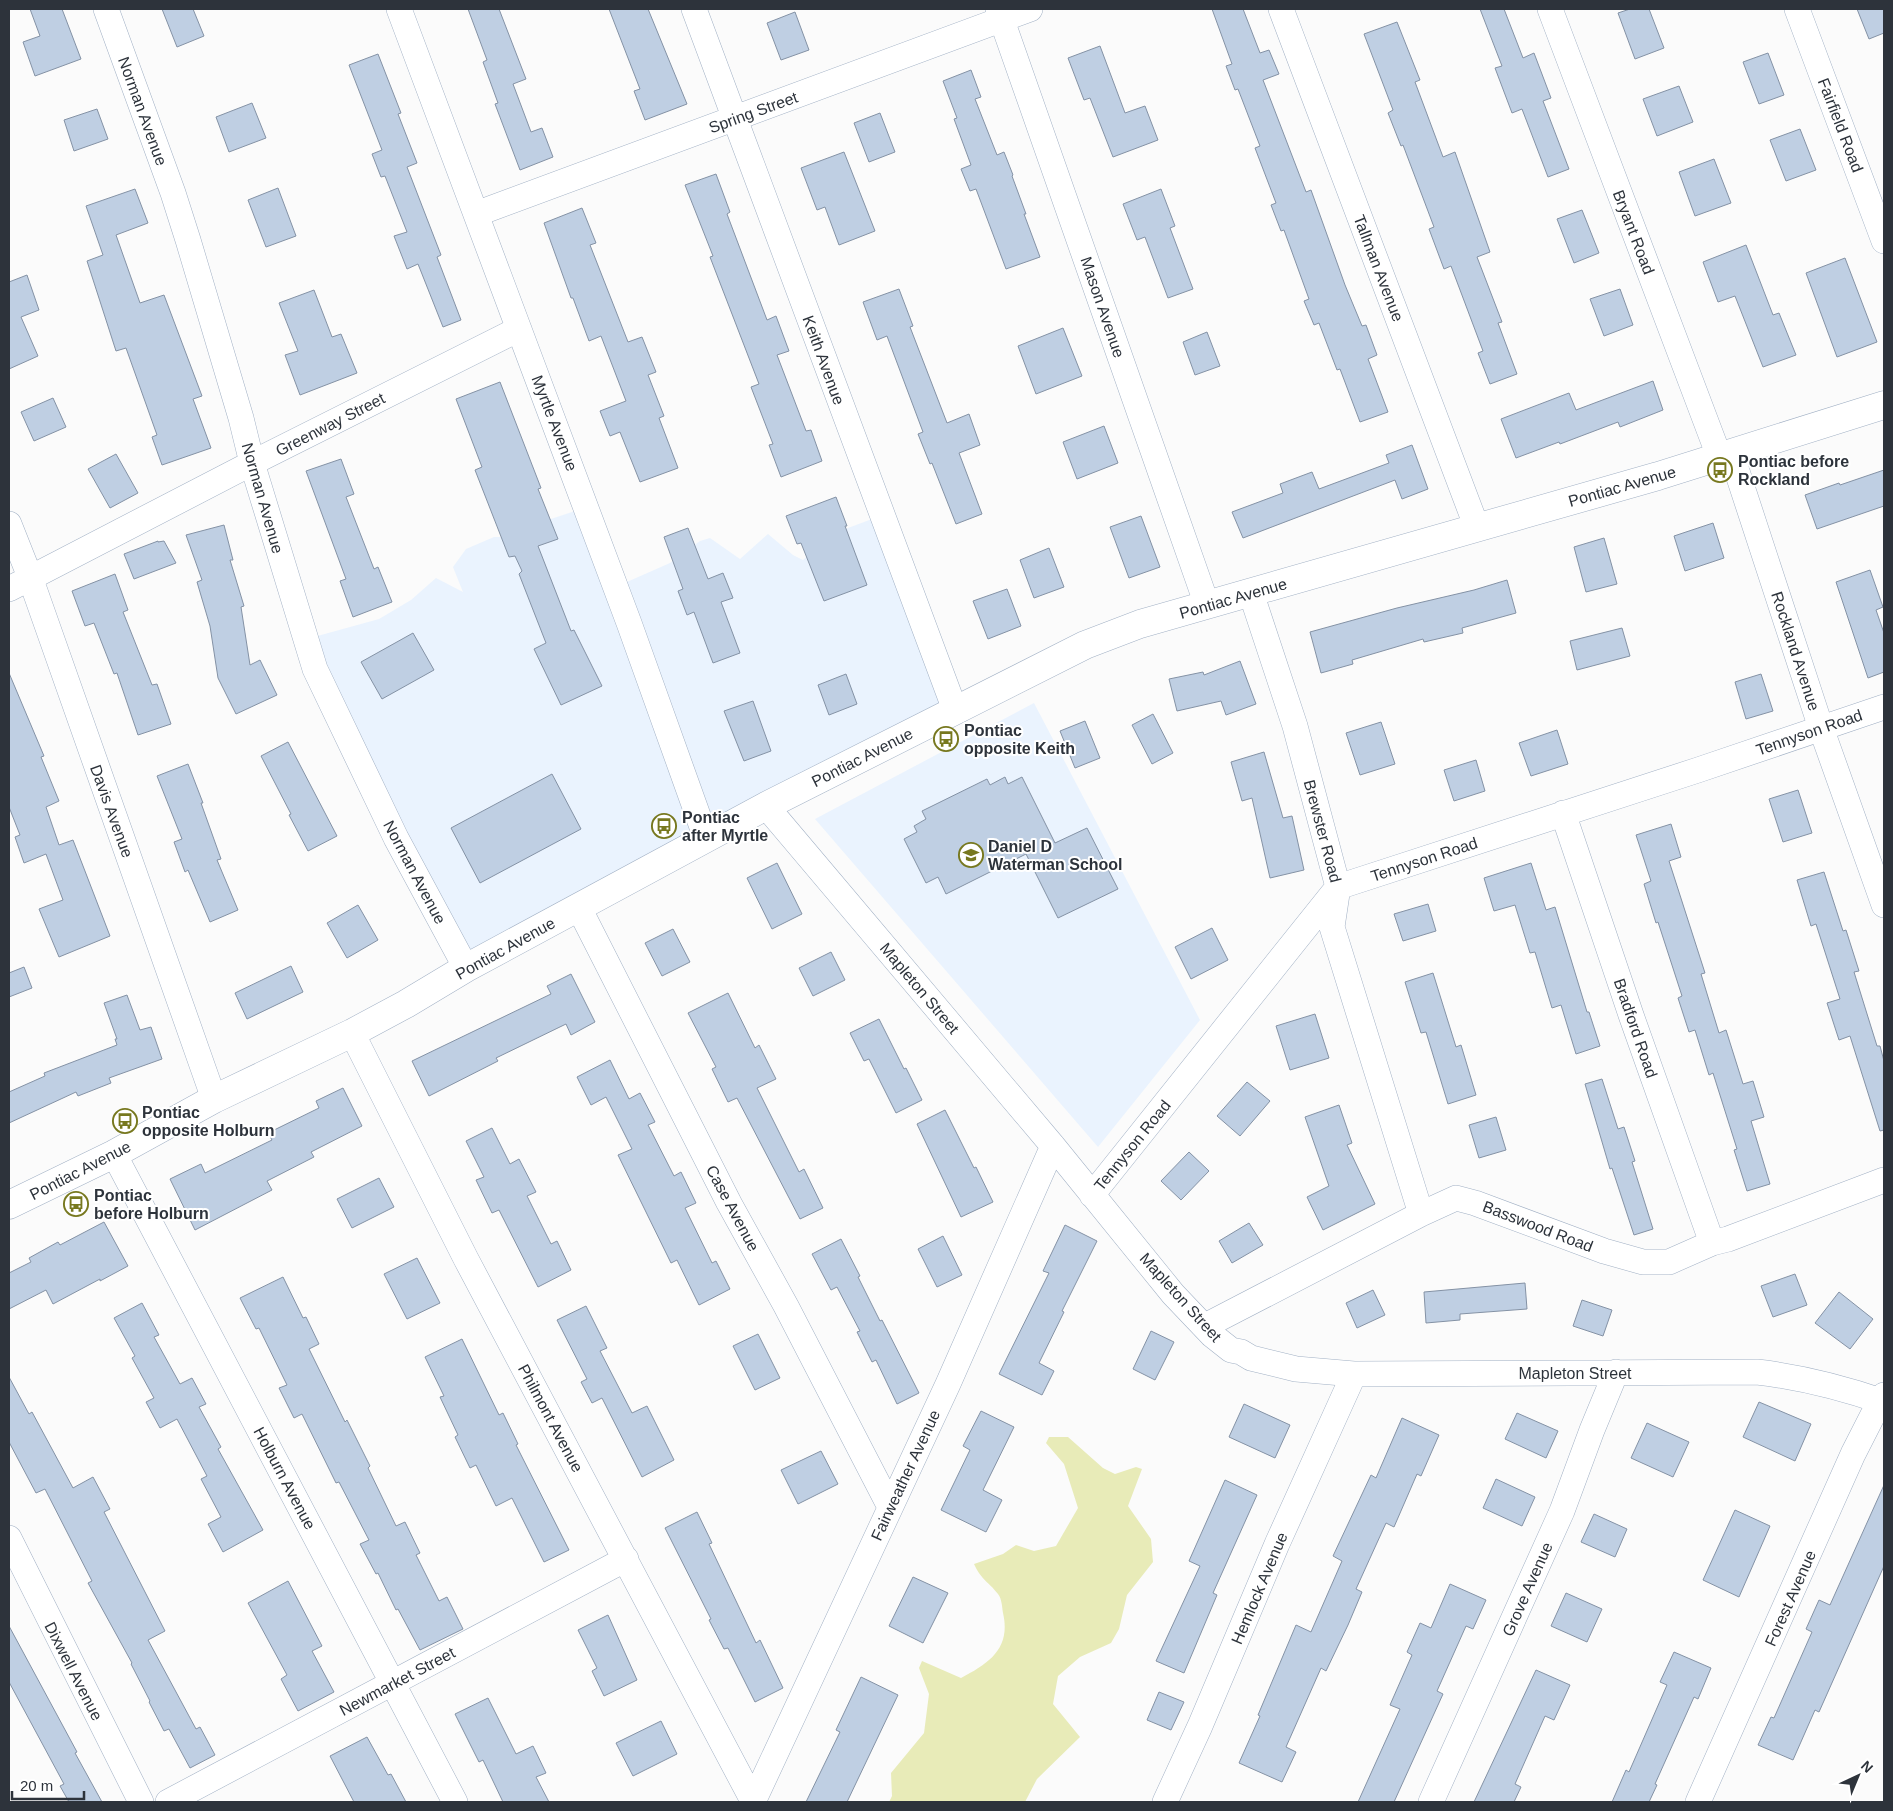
<svg xmlns="http://www.w3.org/2000/svg" width="1893" height="1811" viewBox="0 0 1893 1811" font-family="Helvetica,sans-serif">
  <style>
    .built { fill: #eaf3fe }
    .green { fill: #e8ebb8 }
    .building { fill: #bfcfe3; stroke: #8492a5 }
    .lines { fill: none; stroke-linecap: round; stroke-linejoin: round }
    .minor-casing { stroke: #a2b1c5; stroke-width: 26 }
    .major-casing { stroke: #a2b1c5; stroke-width: 29 }
    .minor { stroke: #fff; stroke-width: 25 }
    .major { stroke: #fff; stroke-width: 28 }
    .labels { text-anchor: middle; stroke-width: 4; stroke-linejoin: round; paint-order: stroke }
    .street-label { font-size: 16px; fill: #2d333b; stroke: #fff }
    .poi-label { font-size: 16px; font-weight: bold; fill: #2d333b; stroke: #fff; text-anchor: start }
  </style>
  <rect width="100%" height="100%" fill="#fbfbfb"/>
  <path class="built" d="M581,509L620,585L670,563L700,541L710,538L740,559L768,534L793,555L803,560L832,534L872,519L957,709L466,965L303,640L379,619L411,600L436,578L463,592L453,567L466,549L494,537H512L524,528Z
    M1034,703L1200,1020L1098,1147L815,819Z"/>
  <path class="green" d="M1049,1437H1068L1103,1468L1115,1474L1136,1467L1142,1469L1128,1506L1151,1539L1153,1562L1127,1595L1119,1629L1111,1643L1080,1657L1058,1676L1053,1704L1080,1737L1037,1779L1025,1802H889L892,1796L891,1773L924,1733L929,1694L919,1668L922,1661L961,1678C990,1663 1011,1648 1003,1613C1002,1607 1002,1599 998,1594C988,1581 982,1581 974,1564L1003,1554L1016,1545L1034,1551L1056,1546L1078,1508L1064,1464L1046,1443Z"/>
  <path class="building" d="M30,9H62L81,59L35,76L23,42L40,36Z
    M162,9H193L204,36L177,47Z
    M468,9H499L526,79L513,84L531,132L542,128L553,157L520,170L495,104L498,103L483,62L487,60Z
    M609,9H648L687,104L645,120L634,91L640,89Z
    M1212,9H1243L1260,53L1269,50L1279,74L1263,80L1306,192L1311,190L1345,285L1362,326L1366,325L1377,355L1368,359L1388,412L1360,422L1340,369L1337,370L1319,323L1314,325L1304,301L1309,299L1284,230L1281,231L1271,205L1276,203L1255,148L1260,146L1238,89L1235,90L1226,66L1232,64Z
    M1480,9H1504L1523,58L1534,53L1551,98L1543,101L1569,169L1548,177L1522,109L1512,113L1495,68L1502,66Z
    M1630,9H1649L1664,48L1635,59L1618,13Z
    M1857,9H1884V33L1869,39Z
    M795,12L809,50L781,60L767,23Z
    M1397,22L1420,80L1415,82L1443,157L1455,152L1490,252L1477,257L1502,322L1498,323L1517,374L1490,384L1478,353L1483,351L1451,266L1444,269L1429,229L1434,227L1403,145L1401,146L1388,113L1393,110L1364,34Z
    M1100,46L1125,113L1145,106L1158,140L1113,157L1090,98L1084,100L1068,58Z
    M1768,53L1784,95L1759,104L1743,62Z
    M378,54L401,113L398,114L417,163L407,167L441,255L437,257L461,320L443,327L418,264L407,269L394,236L407,232L385,176L381,177L372,154L382,150L349,65Z
    M971,70L981,97L975,99L997,155L1004,152L1013,175L1012,176L1026,214H1024L1040,257L1006,269L976,189L970,191L961,169L971,165L954,119L957,118L943,81Z
    M1679,86L1693,122L1657,136L1643,99Z
    M252,103L266,138L229,152L216,117Z
    M97,109L108,139L74,151L64,120Z
    M880,113L895,152L869,162L854,123Z
    M1800,129L1816,170L1786,181L1770,140Z
    M844,152L875,231L839,245L825,207L817,210L801,168Z
    M1714,159L1731,203L1695,216L1679,172Z
    M716,174L730,212L727,214L767,320L776,316L789,351L777,355L806,431L811,430L822,461L781,477L769,445L773,444L751,387L759,384L710,257L713,256L685,185Z
    M278,188L296,236L266,247L248,200Z
    M135,189L148,223L116,235L140,303L164,295L202,396L193,399L211,448L162,465L152,437L157,435L126,348L116,351L87,261L103,255L86,206Z
    M1161,189L1175,226L1170,228L1193,289L1168,298L1145,237L1137,240L1123,204Z
    M582,208L596,243L590,245L628,342L642,337L656,372L648,375L664,416L659,418L678,468L640,482L620,432L610,436L600,411L626,401L601,336L589,341L573,298H571L544,223Z
    M1582,210L1599,253L1574,263L1557,219Z
    M1746,245L1773,315L1779,313L1796,355L1763,367L1735,296L1718,302L1703,262Z
    M1845,258L1877,342L1837,357L1806,273Z
    M27,275L39,310L21,317L38,356L9,369V282Z
    M899,289L913,326L910,327L947,423L969,414L980,445L959,453L982,514L956,524L932,463L930,464L918,434L923,432L887,336L877,340L863,302Z
    M1620,289L1633,325L1604,336L1590,299Z
    M314,290L332,337L341,334L357,373L300,395L285,355L298,351L279,303Z
    M1063,328L1082,376L1036,394L1018,346Z
    M1207,332L1220,366L1195,375L1183,342Z
    M1653,381L1663,410L1620,427L1618,422L1560,444L1559,442L1516,458L1501,419L1569,393L1576,410Z
    M500,382L541,488L538,489L558,539L538,546L571,631L574,630L602,686L561,705L534,649L546,643L519,574L522,571L515,556L509,557L475,470L482,467L456,399Z
    M53,398L66,427L34,441L21,412Z
    M1104,426L1118,463L1077,479L1063,442Z
    M1412,445L1428,489L1402,499L1395,480L1243,538L1232,512L1283,493L1280,484L1312,472L1319,489L1389,463L1386,455Z
    M116,454L138,493L110,508L88,469Z
    M341,459L354,494L346,497L374,569L378,567L392,602L353,617L340,581L346,579L306,471Z
    M1884,470V506L1817,529L1805,495L1839,483L1840,485Z
    M836,497L847,526H845L867,585L824,601L801,543L797,544L786,516Z
    M1141,516L1160,567L1129,578L1110,527Z
    M1713,523L1724,558L1685,571L1674,536Z
    M224,525L233,560H230L244,606L241,607L250,665L260,660L277,695L236,714L218,678L210,626L197,582L202,580L186,535Z
    M688,528L708,579L723,573L733,598L721,602L740,653L713,663L694,612L687,615L678,591L683,589L664,537Z
    M1604,538L1617,584L1586,592L1574,547Z
    M158,541V542L164,541L176,563L134,579L124,554Z
    M1049,548L1064,587L1034,598L1020,560Z
    M1870,570L1883,607L1876,610L1884,633V672L1868,678L1836,582Z
    M115,574L128,610L123,612L152,685L157,684L171,724L138,735L117,673L114,674L94,623L85,626L72,591Z
    M1507,580L1516,613L1462,628L1463,633L1424,642L1423,639L1352,660L1353,664L1321,673L1310,632L1397,608L1474,590Z
    M1007,589L1021,626L988,639L973,601Z
    M1622,628L1630,656L1577,670L1570,641Z
    M413,633L434,670L382,699L361,662Z
    M1240,661L1256,704L1226,715L1221,701L1177,711L1169,679L1203,672L1204,675Z
    M9,673L44,756L41,757L59,801L46,807L59,845L73,840L110,936L59,957L39,909L63,900L46,854L24,863L15,837L20,835L9,807Z
    M846,674L857,704L829,715L818,685Z
    M1761,674L1773,711L1746,719L1735,682Z
    M753,701L771,751L744,761L724,711Z
    M1153,714L1173,753L1152,764L1132,725Z
    M1085,721L1100,758L1075,768L1060,731Z
    M1381,722L1395,764L1360,775L1346,733Z
    M1557,730L1568,764L1531,776L1519,743Z
    M288,742L337,836L308,851L289,815L291,814L261,756Z
    M1264,752L1283,818L1292,816L1304,870L1270,878L1252,798L1242,801L1231,762Z
    M1476,760L1485,791L1454,801L1444,770Z
    M188,764L203,803H201L221,859L217,860L238,910L210,922L188,870L185,872L174,842L182,839L157,776Z
    M552,774L581,829L480,883L451,828Z
    M1005,777L1008,784L1022,777L1055,843L1087,828L1118,889L1058,918L1026,854L946,894L938,877L926,883L904,839L917,832L914,826L926,819L922,811L987,779L990,785Z
    M1798,790L1812,833L1783,842L1769,799Z
    M1671,824L1681,857L1669,861L1705,973L1701,974L1719,1033L1726,1030L1743,1084L1753,1081L1764,1117L1751,1121L1770,1184L1747,1191L1734,1150L1737,1149L1713,1073L1709,1075L1695,1030L1689,1032L1678,998L1682,996L1658,922L1656,923L1644,884L1651,881L1636,835Z
    M777,863L802,914L772,929L747,878Z
    M1531,863L1546,910L1555,907L1587,1012H1589L1600,1046L1576,1054L1561,1005L1552,1008L1535,952L1530,953L1515,905L1494,911L1484,878Z
    M1824,872L1843,931L1846,930L1859,971L1854,972L1877,1046H1880L1884,1061V1130L1880,1131L1850,1036L1839,1040L1827,1003L1840,999L1816,924L1811,926L1797,880Z
    M1428,904L1436,931L1403,941L1394,914Z
    M358,905L378,940L347,958L327,923Z
    M1212,928L1228,960L1191,979L1175,947Z
    M673,929L690,962L662,976L645,943Z
    M831,952L845,980L813,996L799,968Z
    M291,966L303,992L247,1019L235,993Z
    M24,967L32,988L9,997V973Z
    M1433,973L1456,1047L1461,1045L1476,1095L1448,1104L1426,1032L1421,1033L1405,982Z
    M571,974L595,1022L571,1035L566,1024L496,1058L498,1061L429,1096L412,1061L551,994L547,986Z
    M728,993L755,1048L759,1045L776,1079L757,1088L799,1172L804,1169L823,1208L800,1219L737,1098L728,1102L712,1069L716,1067L688,1013Z
    M127,995L140,1030L151,1027L162,1059L109,1078L111,1083L78,1096L76,1092L9,1123V1092L45,1076L44,1073L117,1045L115,1039H117L104,1003Z
    M1315,1014L1329,1058L1290,1070L1276,1026Z
    M879,1019L904,1069L906,1068L922,1100L896,1113L869,1059L864,1061L850,1033Z
    M610,1060L629,1099L640,1093L655,1122L648,1125L674,1176L681,1172L696,1203L685,1208L712,1263L716,1261L730,1289L699,1305L677,1260L671,1263L618,1155L632,1149L606,1097L591,1105L577,1077Z
    M1602,1079L1618,1129L1624,1127L1635,1161L1632,1162L1653,1229L1634,1235L1612,1168L1610,1169L1585,1084Z
    M1247,1082L1270,1101L1240,1136L1217,1116Z
    M343,1088L362,1126L311,1152L314,1157L267,1181L272,1190L195,1230L170,1179L201,1164L205,1173L272,1140L268,1133L319,1108L316,1101Z
    M1339,1105L1352,1143L1347,1145L1375,1204L1323,1230L1307,1197L1329,1186L1305,1117Z
    M945,1110L974,1168L976,1167L993,1202L961,1217L917,1124Z
    M1496,1117L1506,1150L1479,1158L1469,1125Z
    M492,1128L510,1164L519,1159L536,1192L527,1196L551,1244L557,1241L571,1270L538,1287L499,1210L492,1213L476,1180L484,1177L466,1141Z
    M1189,1152L1209,1171L1181,1200L1161,1181Z
    M379,1178L394,1207L352,1228L337,1199Z
    M104,1222L128,1266L100,1281V1279L53,1304L46,1290L9,1309V1273L31,1262L29,1258L58,1242L60,1245Z
    M1249,1223L1263,1245L1232,1263L1219,1241Z
    M1065,1225L1097,1241L1062,1311L1064,1312L1039,1363L1054,1371L1042,1395L999,1374L1049,1273L1043,1271Z
    M943,1236L962,1275L937,1287L918,1249Z
    M841,1239L860,1276L858,1277L880,1321L882,1320L919,1393L897,1404L876,1360L872,1362L857,1332L860,1331L837,1287L831,1290L812,1254Z
    M417,1258L440,1303L407,1319L384,1274Z
    M1795,1274L1807,1305L1773,1317L1761,1286Z
    M283,1277L303,1318L306,1317L319,1344L309,1349L345,1422L347,1420L370,1466L368,1468L396,1526L405,1522L420,1553L416,1555L439,1601L447,1597L463,1629L420,1650L398,1609L396,1610L378,1573L376,1574L360,1544L369,1540L339,1482L336,1483L302,1414L294,1418L279,1388L287,1385L259,1328L256,1329L240,1298Z
    M1525,1283L1527,1309L1460,1314V1320L1426,1323L1424,1292Z
    M1373,1290L1385,1315L1357,1328L1346,1303Z
    M1839,1292L1873,1319L1850,1349L1815,1323Z
    M1582,1300L1612,1310L1603,1336L1573,1326Z
    M142,1303L159,1335L154,1337L180,1384L192,1378L206,1404L199,1407L221,1447L218,1449L263,1530L223,1552L208,1524L221,1517L201,1479L207,1476L177,1419L160,1428L146,1402L154,1398L132,1358L135,1356L114,1318Z
    M586,1306L607,1348L600,1351L632,1413L647,1406L674,1460L642,1477L602,1398L592,1403L581,1382L587,1379L557,1320Z
    M1151,1331L1174,1342L1155,1380L1133,1369Z
    M758,1334L780,1378L755,1390L733,1346Z
    M462,1339L499,1415L503,1413L518,1444L516,1445L569,1550L544,1562L512,1498L496,1506L476,1465L470,1468L455,1437L458,1435L440,1397L444,1396L425,1357Z
    M9,1377L29,1414L32,1412L73,1488L93,1477L110,1509L104,1512L165,1631L148,1640L196,1729L200,1727L215,1755L190,1768L169,1729L164,1731L149,1702L150,1701L131,1664L132,1663L88,1583L92,1581L45,1489L36,1493L9,1442Z
    M1759,1402L1811,1424L1795,1461L1743,1437Z
    M1244,1404L1290,1425L1275,1458L1229,1437Z
    M981,1411L1014,1427L983,1490L1002,1500L986,1532L941,1510L970,1450L963,1446Z
    M1517,1413L1558,1431L1546,1458L1505,1439Z
    M1402,1418L1439,1435L1421,1476L1417,1474L1394,1527L1386,1523L1356,1589L1362,1592L1348,1625L1326,1671L1321,1668L1286,1747L1296,1752L1282,1782L1239,1763L1260,1716L1258,1715L1296,1625L1311,1632L1342,1561L1333,1556L1371,1475L1376,1478Z
    M1647,1423L1689,1442L1673,1477L1631,1458Z
    M821,1451L838,1484L798,1504L781,1470Z
    M1496,1479L1535,1497L1522,1526L1483,1508Z
    M1225,1480L1257,1495L1213,1593L1217,1595L1184,1673L1156,1661L1200,1566L1189,1561Z
    M1884,1485V1566L1819,1712L1815,1710L1793,1760L1758,1745L1771,1717L1774,1718L1812,1632L1806,1629L1819,1600L1830,1605Z
    M1735,1510L1770,1526L1739,1597L1703,1580Z
    M697,1512L712,1543L709,1544L756,1643L760,1640L783,1688L755,1702L728,1648L724,1649L709,1620L711,1619L665,1528Z
    M1594,1514L1627,1529L1615,1557L1581,1542Z
    M913,1577L948,1593L923,1643L889,1626Z
    M288,1581L322,1646L312,1651L334,1692L298,1711L281,1679L287,1675L248,1603Z
    M1450,1584L1486,1600L1473,1629L1466,1626L1437,1691L1443,1694L1394,1802H1358L1400,1709L1390,1705L1412,1655L1407,1652L1420,1623L1431,1628Z
    M1566,1593L1602,1609L1587,1642L1551,1626Z
    M608,1615L637,1680L604,1696L592,1671L597,1668L578,1630Z
    M9,1626L77,1752L75,1753L102,1802H69L60,1786L64,1784L9,1682Z
    M1674,1652L1711,1668L1698,1699L1694,1697L1655,1784L1657,1785L1649,1802H1612L1626,1770L1629,1772L1667,1685L1660,1682Z
    M1536,1670L1570,1685L1554,1720L1545,1716L1515,1784L1521,1787L1514,1802H1474Z
    M861,1677L898,1695L847,1802H806L840,1732L836,1730Z
    M1159,1692L1184,1702L1171,1730L1147,1720Z
    M488,1698L516,1754L533,1746L546,1773L536,1777L549,1802H503L483,1760L479,1762L455,1714Z
    M661,1721L677,1754L633,1776L616,1743Z
    M367,1737L388,1775L391,1774L406,1802H354L330,1756Z"/>
  <g class="lines">
    <defs>
      <path id="minor" d="M106,9L173,193L188,240L241,418L252,463L315,669L396,838L466,968
        M399,9L629,623L706,838
        M694,9L955,710
        M998,9L1207,605
        M1281,9L1477,528
        M1550,9L1719,456
        M1797,9L1884,241
        M476,214L1030,9
        M1731,453L1821,728L1884,905
        M9,524L30,577L214,1099
        M9,589L252,463L519,329
        M1251,593L1295,726L1338,887L1332,927L1421,1214
        M766,806L1053,1146L1173,1294L1212,1335L1231,1350L1241,1352L1251,1358L1296,1369L1354,1374L1757,1372C1800,1377 1843,1388 1884,1402
        M1563,813L1631,1015L1712,1243
        M579,908L729,1203L786,1306L890,1507
        M352,1033L466,1259L753,1801
        M114,1154L455,1802
        M1092,1195L1338,887L1698,770L1884,707
        M1205,1326L1421,1214L1456,1198L1475,1203L1604,1251L1643,1262H1669L1712,1243L1728,1239L1884,1180
        M9,1538L141,1802
        M168,1802L626,1559
        M753,1802L948,1384L1053,1146
        M1165,1802L1200,1726L1277,1544L1354,1374
        M1431,1802L1562,1511L1592,1430L1616,1372
        M1698,1802L1853,1454L1880,1401L1884,1395"/>
      <path id="major" d="M9,1205L114,1154L214,1099L352,1033L406,1004L466,968L766,806L1085,645L1140,624L1658,476L1884,405"/>
    </defs>
    <use href="#minor" class="minor-casing"/>
    <use href="#major" class="major-casing"/>
    <use href="#minor" class="minor"/>
    <use href="#major" class="major"/>
  </g>
  <defs>
    <symbol id="bus-ring" viewBox="-11 -11 22 22"><circle r="9.5" fill="#fff" stroke="#77781f" stroke-width="1.5"/><path d="M-5-6H5V4H4V6H2V4H-2V6H-4V4H-5ZM-3.5-4V0h7V-4ZM-3.5 1.2v1.5H-2V1.2ZM2 1.2v1.5H3.5V1.2Z" fill="#77781f"/></symbol>
    <symbol id="school-ring" viewBox="-11 -11 22 22"><circle r="9.5" fill="#fff" stroke="#77781f" stroke-width="1.5"/><path d="M0-5L7-2L0 1L-7-2ZM-4 1L0 2.5L4 1V4Q0 6-4 4Z" fill="#77781f"/></symbol>
  </defs>
  <g fill-rule="evenodd">
    <use href="#bus-ring" x="1706" y="456" width="28" height="28"/>
    <use href="#bus-ring" x="932" y="725" width="28" height="28"/>
    <use href="#bus-ring" x="650" y="812" width="28" height="28"/>
    <use href="#school-ring" x="957" y="841" width="28" height="28"/>
    <use href="#bus-ring" x="111" y="1107" width="28" height="28"/>
    <use href="#bus-ring" x="62" y="1190" width="28" height="28"/>
  </g>
  <g class="labels">
    <g class="street-label">
      <text transform="translate(143 111) rotate(70)" y="6">Norman Avenue</text>
      <text transform="translate(753 112) rotate(-20)" y="6">Spring Street</text>
      <text transform="translate(1841 125) rotate(69)" y="6">Fairfield Road</text>
      <text transform="translate(1634 232) rotate(69)" y="6">Bryant Road</text>
      <text transform="translate(1379 268) rotate(69)" y="6">Tallman Avenue</text>
      <text transform="translate(1103 307) rotate(71)" y="6">Mason Avenue</text>
      <text transform="translate(824 360) rotate(70)" y="6">Keith Avenue</text>
      <text transform="translate(555 423) rotate(69)" y="6">Myrtle Avenue</text>
      <text transform="translate(330 424) rotate(-27)" y="6">Greenway Street</text>
      <text transform="translate(1622 486) rotate(-16)" y="6">Pontiac Avenue</text>
      <text transform="translate(263 498) rotate(74)" y="6">Norman Avenue</text>
      <text transform="translate(1233 598) rotate(-16)" y="6">Pontiac Avenue</text>
      <text transform="translate(1796 651) rotate(72)" y="6">Rockland Avenue</text>
      <text transform="translate(1809 732) rotate(-19)" y="6">Tennyson Road</text>
      <text transform="translate(862 757) rotate(-27)" y="6">Pontiac Avenue</text>
      <text transform="translate(112 811) rotate(70)" y="6">Davis Avenue</text>
      <text transform="translate(1323 831) rotate(75)" y="6">Brewster Road</text>
      <text transform="translate(1424 859) rotate(-18)" y="6">Tennyson Road</text>
      <text transform="translate(415 872) rotate(62)" y="6">Norman Avenue</text>
      <text transform="translate(505 948) rotate(-29)" y="6">Pontiac Avenue</text>
      <text transform="translate(920 988) rotate(50)" y="6">Mapleton Street</text>
      <text transform="translate(1636 1028) rotate(71)" y="6">Bradford Road</text>
      <text transform="translate(1132 1145) rotate(-51)" y="6">Tennyson Road</text>
      <text transform="translate(80 1170) rotate(-27)" y="6">Pontiac Avenue</text>
      <text transform="translate(733 1208) rotate(62)" y="6">Case Avenue</text>
      <text transform="translate(1538 1226) rotate(21)" y="6">Basswood Road</text>
      <text transform="translate(1181 1297) rotate(48)" y="6">Mapleton Street</text>
      <text x="1575" y="1379">Mapleton Street</text>
      <text transform="translate(551 1418) rotate(62)" y="6">Philmont Avenue</text>
      <text transform="translate(905 1475) rotate(-65)" y="6">Fairweather Avenue</text>
      <text transform="translate(285 1478) rotate(62)" y="6">Holburn Avenue</text>
      <text transform="translate(1259 1588) rotate(-67)" y="6">Hemlock Avenue</text>
      <text transform="translate(1527 1589) rotate(-66)" y="6">Grove Avenue</text>
      <text transform="translate(1790 1598) rotate(-66)" y="6">Forest Avenue</text>
      <text transform="translate(74 1671) rotate(63)" y="6">Dixwell Avenue</text>
      <text transform="translate(397 1681) rotate(-28)" y="6">Newmarket Street</text>
    </g>
    <g class="poi-label">
      <text x="1738" y="467">Pontiac before<tspan x="1738" dy="18">Rockland</tspan></text>
      <text x="964" y="736">Pontiac<tspan x="964" dy="18">opposite Keith</tspan></text>
      <text x="682" y="823">Pontiac<tspan x="682" dy="18">after Myrtle</tspan></text>
      <text x="988" y="852">Daniel D<tspan x="988" dy="18">Waterman School</tspan></text>
      <text x="142" y="1118">Pontiac<tspan x="142" dy="18">opposite Holburn</tspan></text>
      <text x="94" y="1201">Pontiac<tspan x="94" dy="18">before Holburn</tspan></text>
    </g>
  </g>
  <rect width="1893" height="1811" fill="none" stroke="#2d333b" stroke-width="20"/>
  <g transform="translate(1858 1776) rotate(44)" stroke="#ffffff" stroke-width="4" paint-order="stroke">
  <path d="M0-4L9 19L0 12L-9 19Z" fill="#2d333b"/>
  <text y="-8" font-size="14" font-weight="bold" text-anchor="middle" fill="#2d333b">N</text>
  </g>
  <path d="M12 1791v8h72v-8" fill="none" stroke="#2d333b" stroke-width="2.5"/>
  <text x="20" y="1791" font-size="15" fill="#2d333b" stroke="#ffffff" stroke-width="4" paint-order="stroke">20 m</text>
</svg>
